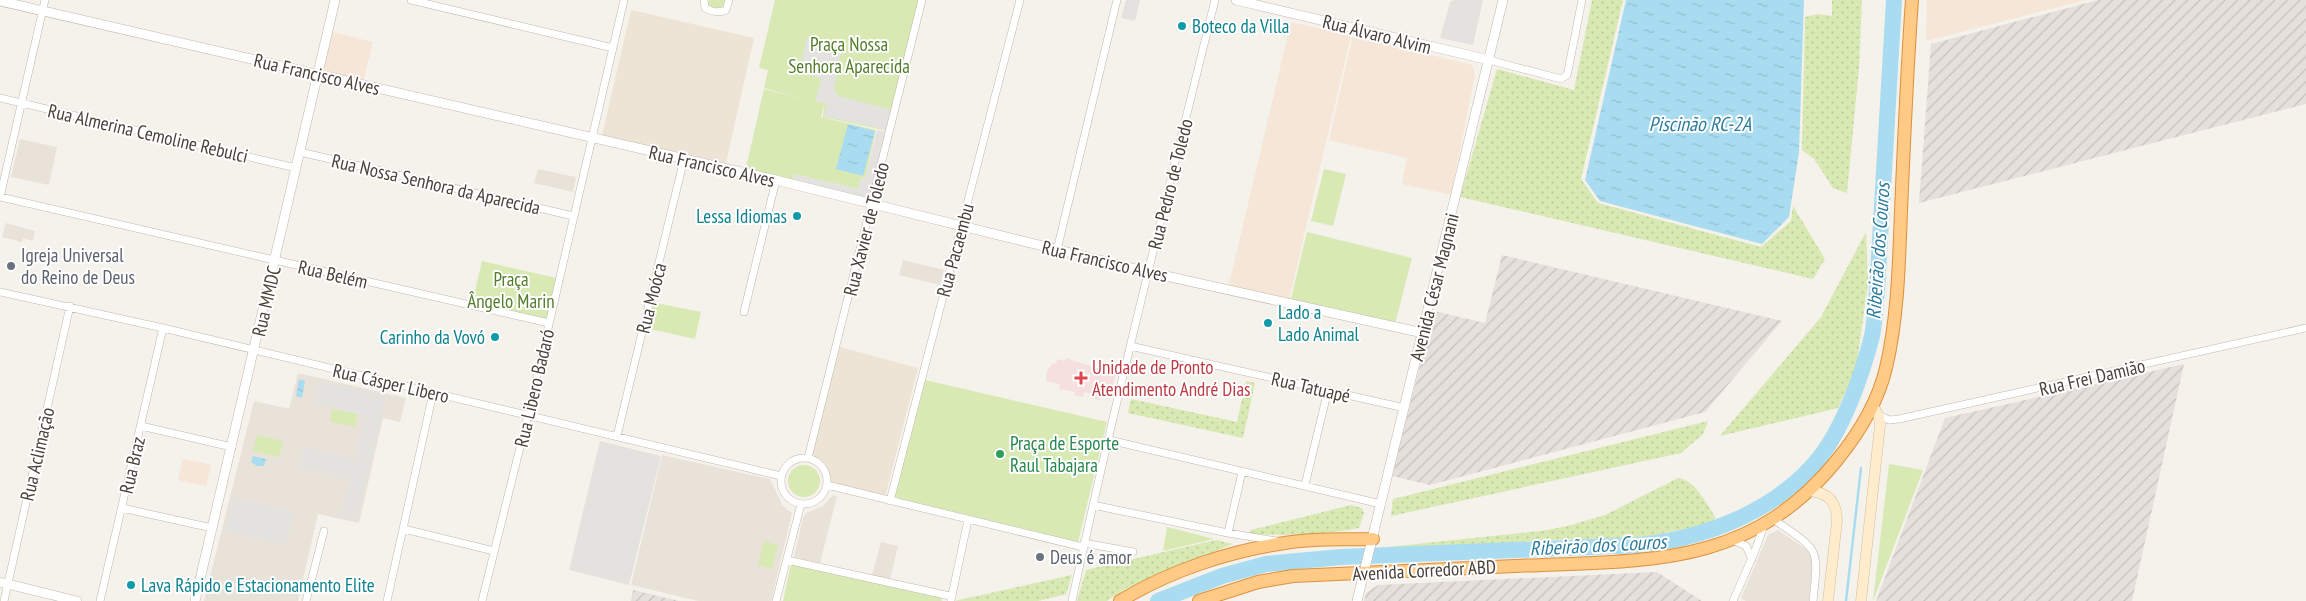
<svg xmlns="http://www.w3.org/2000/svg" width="2306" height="601" viewBox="0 0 2306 601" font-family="'PT Sans Narrow',sans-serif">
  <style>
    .residential { fill: #e9e2d9 }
    .commercial { fill: #f6e6d7 }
    .industrial { fill: url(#industrial-furrows) }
    .education { fill: #eee4d5 }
    .medical { fill: #f5e0df }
    .grass { fill: url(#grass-dots) }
    .park { fill: #d8e9b4 }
    .parking { fill: #e4e2df }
    .water { fill: url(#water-ripples) }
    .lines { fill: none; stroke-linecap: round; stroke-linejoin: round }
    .stream { stroke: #a9dcf1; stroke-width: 2.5 }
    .river { stroke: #a9dcf1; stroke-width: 16 }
    .minor-casing { stroke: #c1b8ad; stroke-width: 8 }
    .tertiary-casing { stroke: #c1b8ad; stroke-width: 10 }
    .secondary-casing { stroke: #d5bf9b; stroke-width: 11 }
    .trunk-casing { stroke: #de903d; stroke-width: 14 }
    .minor { stroke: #fff; stroke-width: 7 }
    .tertiary { stroke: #fff; stroke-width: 9 }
    .secondary { stroke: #feeccc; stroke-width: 10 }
    .trunk { stroke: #feca85; stroke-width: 12 }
    .culture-dot { fill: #0f9aa8; stroke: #fff; stroke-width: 2 }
    .worship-dot { fill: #6b7280; stroke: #fff; stroke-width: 2 }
    .health-dot { fill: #e0444e; stroke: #fff; stroke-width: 2 }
    .leisure-dot { fill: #2e9e5b; stroke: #fff; stroke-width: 2 }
    .labels { text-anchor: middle; stroke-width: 4; stroke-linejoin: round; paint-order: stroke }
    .culture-label { font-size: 19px; fill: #0d838f; stroke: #fff; text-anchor: start }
    .street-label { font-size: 19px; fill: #4a4139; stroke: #fff }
    .park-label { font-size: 19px; fill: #537d2b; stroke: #fff }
    .worship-label { font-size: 19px; fill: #5b616d; stroke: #fff; text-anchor: start }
    .health-label { font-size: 19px; fill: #be3a42; stroke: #fff; text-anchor: start }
    .leisure-label { font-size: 19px; fill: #27864d; stroke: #fff; text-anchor: start }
    .water-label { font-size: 20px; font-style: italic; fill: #2b7b9e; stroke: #fff }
  </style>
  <defs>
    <pattern id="industrial-furrows" width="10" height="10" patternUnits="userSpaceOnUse" patternTransform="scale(1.25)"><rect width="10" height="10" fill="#e5e0dc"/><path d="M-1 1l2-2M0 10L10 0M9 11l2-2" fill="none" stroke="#c6c1be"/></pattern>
    <pattern id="grass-dots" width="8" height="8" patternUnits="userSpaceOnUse" patternTransform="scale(1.25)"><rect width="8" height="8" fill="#d8e9b4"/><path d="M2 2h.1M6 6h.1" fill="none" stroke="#bbc99c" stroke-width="1.8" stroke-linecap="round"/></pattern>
    <pattern id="water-ripples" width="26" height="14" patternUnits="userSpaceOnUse" patternTransform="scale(1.25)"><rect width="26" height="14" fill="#a9dcf1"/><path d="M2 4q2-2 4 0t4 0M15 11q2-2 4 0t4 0" fill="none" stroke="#93becf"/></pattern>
  </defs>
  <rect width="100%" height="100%" fill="#f5f1eb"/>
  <path class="residential" d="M20,139L57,147L49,185L11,177Z
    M538,169L576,177L573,192L534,183Z
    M6,223L35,231L33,241L23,238L22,242L2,237Z
    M903,260L944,270L940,285L899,275Z
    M298,373L406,398L400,422L383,418L359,523L318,514L298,601H204L254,401L289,409Z
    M662,455L770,479L783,506L792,513L771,601H698L631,585Z
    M833,495L837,496L820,563L794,557L803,518L806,513L823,506Z
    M1778,530L1809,551L1813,561L1809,601H1746L1741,598L1768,535Z
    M881,542L898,546L890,580L872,575Z"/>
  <path class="commercial" d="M1927,0H2086L1926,41Z
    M1291,22L1351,36L1289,299L1229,285Z
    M332,32L373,42L363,82L322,73Z
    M1353,36L1472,65L1475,74L1451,195L1402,184L1407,158L1329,140Z
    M183,459L211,465L206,486L178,480Z"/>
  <path class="industrial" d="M2098,0H2306V104L1919,203L1931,44Z
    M1502,255L1782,321L1705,412L1430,485L1392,476L1434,311L1485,323Z
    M2184,364L2132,601H1876L1945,418Z
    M1657,572L1702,601H1364L1366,593L1378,585Z
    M633,590L679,601H631Z"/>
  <path class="education" d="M631,10L754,38L726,163L602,135Z
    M840,347L918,368L885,497L830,482L825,466L819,459L811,455Z"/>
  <path class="medical" d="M1066,358L1102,370L1104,367L1113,370L1112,373L1116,374L1113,386L1108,385L1106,391L1109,392L1108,397L1101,394L1100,400L1090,398L1091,394L1084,392L1083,397L1075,395V392L1059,389L1060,384L1046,381L1047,371L1053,363L1056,364L1057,359L1065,361Z"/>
  <path class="grass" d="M1592,0H1623L1581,179L1598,203L1761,247L1791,221L1793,206L1825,259L1813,279L1460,197L1497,69L1574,90Z
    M1832,0H1862L1859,68L1847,193L1833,188L1814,159L1802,150L1805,17L1818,14L1832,16Z
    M1866,232L1868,284L1856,369L1838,408L1720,436L1821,317Z
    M1246,381L1255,383L1243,438L1128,413L1131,399L1237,422Z
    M1708,421L1703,434L1681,453L1391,516L1393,499Z
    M1678,478C1697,481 1706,504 1716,518L1709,524L1645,537L1552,540L1388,552V547L1541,531L1568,526L1605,515Z
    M1351,505L1362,508L1364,513L1359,528C1322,535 1287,536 1249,534L1251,530Z
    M1216,540L1233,544L1127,588L1107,601H1077L1086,570Z
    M1072,575L1066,594L1038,601H954Z"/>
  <path class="park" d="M709,0H725L723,10L707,7Z
    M775,0H921L888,131L823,117L824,105L821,117L876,130L865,179L861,178L858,189L794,174L792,183L745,172L764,89L804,99L764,88L768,70L759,68Z
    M1324,169L1346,174L1333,226L1311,221Z
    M1307,232L1412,258L1395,324L1291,299Z
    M482,261L556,278L547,320L472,303Z
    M651,302L701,312L695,339L645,328Z
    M925,380L1107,422L1078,542L894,497Z
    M332,409L358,414L355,427L330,422Z
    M257,435L283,441L279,457L253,451Z
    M1889,464L1923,470L1873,601Z
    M788 481a16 16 0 1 1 32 0a16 16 0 1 1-32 0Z
    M1167,527L1214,539L1163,551Z
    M764,541L778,545L772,569L758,565Z
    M791,564L941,596L942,601H783Z"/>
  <path class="parking" d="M1126,0H1140L1135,21L1121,18Z
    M1454,0H1483L1473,45L1440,38L1450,2Z
    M807,37L842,46L834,91L839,96L892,110L887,130L824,116L827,104L815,101L822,79L799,71Z
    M877,130L887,132L871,201L792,183L794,174L858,189L861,178L865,179Z
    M320,381L386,396L371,461L355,458L363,422L359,420L360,413L315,403Z
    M600,441L661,456L629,585L569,570Z
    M304,447L370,463L356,519L341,515L349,479L299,467Z
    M233,498L294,512L286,545L225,532Z"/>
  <path class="water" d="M1626,0H1804L1799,152L1789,217L1762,244L1600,201L1585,180Z
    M848,124L875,131L863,176L836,169Z
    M299,379L305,381L302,398L296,396Z
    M253,456L266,459L264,466H257L251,462Z"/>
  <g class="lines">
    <path class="stream" d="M1846,601L1861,468"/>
    <path class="river" d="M1158,601L1222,576L1266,564L1341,557L1640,545C1706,538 1777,511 1820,457C1844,426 1862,375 1872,336C1875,322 1875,306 1877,291L1894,0"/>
    <defs>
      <path id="minor" d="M411,0L613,48
        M704,0L705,8C711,12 720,13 726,10L729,0
        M1489,60L1561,79L1567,75L1568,71L1582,0
        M0,98L296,168
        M300,152L573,216
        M0,197L549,323
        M0,197L45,0
        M1057,250L1117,0
        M0,292L163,328L781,476
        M744,312L776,180
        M1130,346L1405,408
        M1878,415L1889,420L1899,419L2306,328
        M141,426L232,447
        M617,436L684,159
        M1109,440L1381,504
        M808,458L922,0
        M781 481a23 23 0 1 1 46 0a23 23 0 1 1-46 0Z
        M827,485L1083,547
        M1305,485L1328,390
        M890,501L1020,0
        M1093,505L1228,533L1277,541
        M122,508L212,528
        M1773,519C1819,551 1819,545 1813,601
        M404,529L494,551
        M1228,533L1242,472
        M1733,540L1746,546L1752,559
        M1084,543L1133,552
        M787,560L950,596
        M951,600L968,520
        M4,601L70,306
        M100,601L163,328
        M306,601L324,531
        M387,601L433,393
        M482,601L528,415L624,0
        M776,601L801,504
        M1072,601C1115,400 1166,200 1215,0
        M1733,601L1755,551L1764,525"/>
      <path id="tertiary" d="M1236,0L1489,60
        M0,1L776,180L1148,272L1423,333
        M0,582L77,601
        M195,601L335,0
        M1357,601L1503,0"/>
      <path id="secondary" d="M1808,491C1828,492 1837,502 1837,521L1828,601
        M1861,601L1880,425L1879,417L1873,405"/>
      <path id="trunk" d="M1120,601C1169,571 1229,551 1285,543C1314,538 1344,540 1373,539
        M1199,601L1258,582L1293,576C1367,573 1441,570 1515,566C1642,560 1748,570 1837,460C1859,433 1878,402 1886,368C1898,317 1899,263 1901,211C1904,140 1907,70 1912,0"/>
    </defs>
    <use href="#minor" class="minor-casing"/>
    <use href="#tertiary" class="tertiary-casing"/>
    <use href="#secondary" class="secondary-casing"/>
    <use href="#trunk" class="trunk-casing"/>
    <use href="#minor" class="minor"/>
    <use href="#tertiary" class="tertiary"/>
    <use href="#secondary" class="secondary"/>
    <use href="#trunk" class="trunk"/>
  </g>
  <g class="culture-dot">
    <circle cx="1182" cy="26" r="5"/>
    <circle cx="797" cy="216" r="5"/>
    <circle cx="1268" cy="323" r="5"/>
    <circle cx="495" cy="337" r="5"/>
    <circle cx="131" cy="585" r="5"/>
  </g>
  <g class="worship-dot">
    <circle cx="11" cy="266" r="5"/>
    <circle cx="1040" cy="557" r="5"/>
  </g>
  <path class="health-dot" d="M1078.5 370.5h5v5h5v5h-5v5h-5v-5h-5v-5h5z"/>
  <circle class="leisure-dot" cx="1000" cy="454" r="5"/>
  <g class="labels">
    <g class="culture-label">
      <text x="1192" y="33">Boteco da Villa</text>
      <text x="787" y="223" text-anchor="end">Lessa Idiomas</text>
      <text x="1278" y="319">Lado a<tspan x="1278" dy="22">Lado Animal</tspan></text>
      <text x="485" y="344" text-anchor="end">Carinho da Vovó</text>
      <text x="141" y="592">Lava Rápido e Estacionamento Elite</text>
    </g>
    <g class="street-label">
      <text transform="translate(1377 34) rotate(14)" y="7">Rua Álvaro Alvim</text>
      <text transform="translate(317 74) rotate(13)" y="7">Rua Francisco Alves</text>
      <text transform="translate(148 133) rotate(13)" y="7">Rua Almerina Cemoline Rebulci</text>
      <text transform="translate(712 166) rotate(13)" y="7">Rua Francisco Alves</text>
      <text transform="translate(436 184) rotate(13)" y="7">Rua Nossa Senhora da Aparecida</text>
      <text transform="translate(1170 184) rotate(-76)" y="7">Rua Pedro de Toledo</text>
      <text transform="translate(866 229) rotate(-76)" y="7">Rua Xavier de Toledo</text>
      <text transform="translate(955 250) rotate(-75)" y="7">Rua Pacaembu</text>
      <text transform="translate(1105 261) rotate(13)" y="7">Rua Francisco Alves</text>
      <text transform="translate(333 274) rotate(13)" y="7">Rua Belém</text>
      <text transform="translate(1434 287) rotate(-76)" y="7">Avenida César Magnani</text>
      <text transform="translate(651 298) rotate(-76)" y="7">Rua Moóca</text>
      <text transform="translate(266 301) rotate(-77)" y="7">Rua MMDC</text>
      <text transform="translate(2092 377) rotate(-13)" y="7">Rua Frei Damião</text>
      <text transform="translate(391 383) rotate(13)" y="7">Rua Cásper Libero</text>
      <text transform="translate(1311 387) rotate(13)" y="7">Rua Tatuapé</text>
      <text transform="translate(534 388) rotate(-77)" y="7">Rua Libero Badaró</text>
      <text transform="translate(37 454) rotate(-77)" y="7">Rua Aclimação</text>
      <text transform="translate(132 465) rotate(-77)" y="7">Rua Braz</text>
      <text transform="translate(1424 570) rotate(-3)" y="7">Avenida Corredor ABD</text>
    </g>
    <g class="park-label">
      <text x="849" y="51">Praça Nossa<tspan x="849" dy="22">Senhora Aparecida</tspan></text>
      <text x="511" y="286">Praça<tspan x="511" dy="22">Ângelo Marin</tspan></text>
    </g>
    <g class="worship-label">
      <text x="21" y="262">Igreja Universal<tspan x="21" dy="22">do Reino de Deus</tspan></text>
      <text x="1050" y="564">Deus é amor</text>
    </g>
    <g class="health-label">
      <text x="1092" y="374">Unidade de Pronto<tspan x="1092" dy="22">Atendimento André Dias</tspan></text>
    </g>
    <g class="leisure-label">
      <text x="1010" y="450">Praça de Esporte<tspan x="1010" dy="22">Raul Tabajara</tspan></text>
    </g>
    <g class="water-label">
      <text x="1700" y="131">Piscinão RC-2A</text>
      <text transform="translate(1878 251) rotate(-86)" y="7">Ribeirão dos Couros</text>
      <text transform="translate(1598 545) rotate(-3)" y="7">Ribeirão dos Couros</text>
    </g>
  </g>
</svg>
